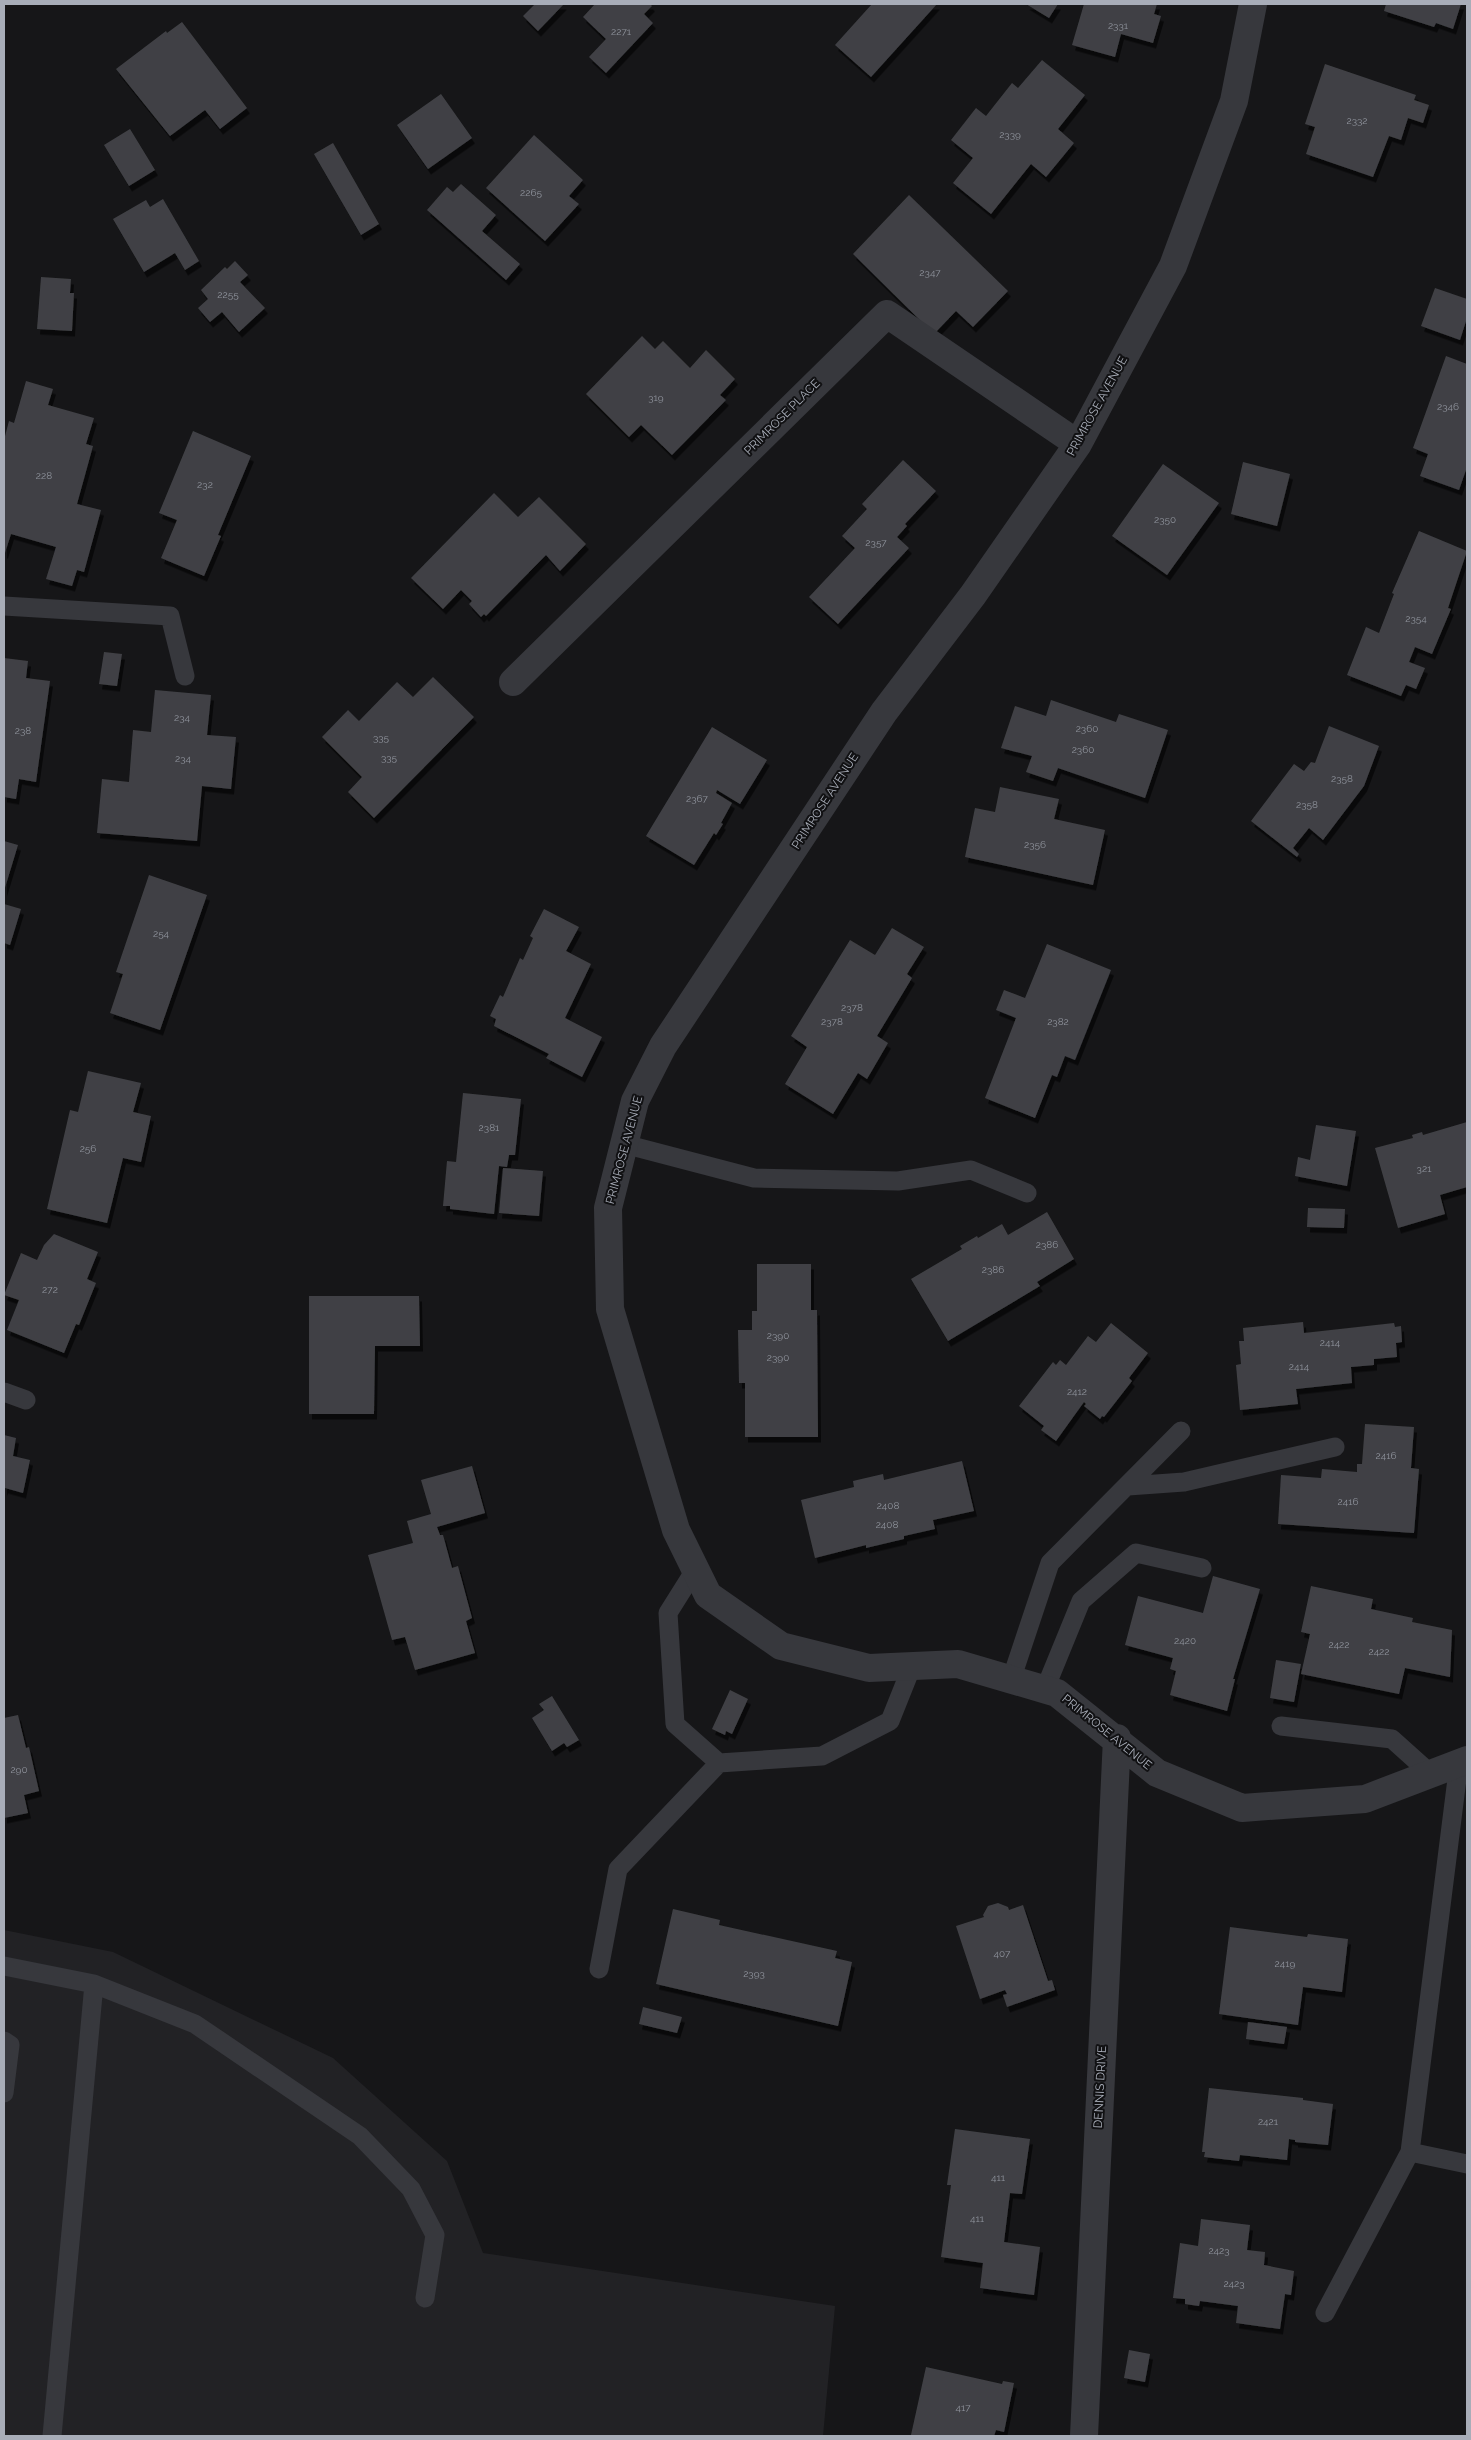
<svg xmlns="http://www.w3.org/2000/svg" width="1471" height="2440" viewBox="0 0 1471 2440" font-family="Raleway,sans-serif">
  <style>
    .built { fill: #222225 }
    .building { fill: #404145; filter: url(#shadow) }
    .lines { fill: none; stroke-linecap: round; stroke-linejoin: round }
    .lane { stroke: #37383d; stroke-width: 19 }
    .street { stroke: #37383d; stroke-width: 28 }
    .labels { text-anchor: middle; stroke-width: 4; stroke-linejoin: round; paint-order: stroke }
    .number-label { font-size: 10px; fill: #8e929b }
    .street-label { font-size: 12px; fill: #a8adb8; stroke: #111113 }
  </style>
  <defs>
    <filter id="shadow"><feDropShadow dx="3" dy="5.5" stdDeviation="0" flood-color="#0009"/></filter>
  </defs>
  <rect width="100%" height="100%" fill="#161618"/>
  <path class="built" d="M4,1930L113,1952L333,2058L447,2161L483,2253L835,2306L823,2436H4Z"/>
  <path class="building" d="M535,4H564L538,31L523,16Z
    M595,4H650L652,6L644,14L653,23L606,73L589,57L606,39L583,17Z
    M872,4H937L871,77L835,45Z
    M1026,4H1058L1049,18Z
    M1084,4H1157L1154,14L1161,16L1153,43L1121,34L1115,57L1072,45Z
    M1386,4H1461L1453,29L1436,23L1434,27L1384,11Z
    M182,22L247,108L220,129L205,110L170,136L116,69L166,31L167,33Z
    M1042,60L1085,95L1058,129L1074,143L1046,177L1031,164L991,214L953,183L973,158L951,140L976,108L986,116L1012,83L1018,88Z
    M1325,64L1416,95L1414,100L1429,105L1423,123L1408,118L1401,140L1389,136L1373,177L1306,154L1315,127L1305,124Z
    M441,94L472,138L428,169L397,125Z
    M130,129L155,170L129,186L104,145Z
    M534,135L583,180L569,196L579,204L545,241L486,188Z
    M333,143L379,224L361,235L314,154Z
    M461,184L496,215L482,231L520,264L506,280L427,210L447,187L453,192Z
    M909,195L1008,291L973,327L956,311L934,334L853,254Z
    M163,199L199,261L185,270L175,253L144,272L113,219L146,200L150,207Z
    M235,261L248,275L240,282L265,308L239,332L222,312L210,322L198,308L208,299L201,290L225,267L227,269Z
    M41,277L71,279L70,293H74L72,331L37,329Z
    M1435,288L1467,299V318L1460,340L1421,326Z
    M642,336L655,349L663,341L690,368L706,350L735,379L720,395L726,400L672,455L641,425L629,437L586,394Z
    M1446,356L1467,364V467L1459,490L1420,476L1428,454L1413,448Z
    M26,381L53,389L48,405L94,418L86,444L93,446L77,504L101,510L84,572L77,570L72,586L46,579L56,547L11,534L5,553H4V440L9,421L14,423Z
    M193,431L251,456L218,535L221,536L204,576L161,558L177,520L159,513Z
    M903,460L936,491L905,524L907,526L897,537L909,548L838,624L809,597L855,548L842,536L867,509L862,504Z
    M1243,462L1290,474L1277,526L1231,514Z
    M1163,464L1219,503L1167,575L1112,536Z
    M494,493L518,517L539,497L586,544L560,571L546,555L486,616L484,614L481,617L469,604L472,601L461,590L443,609L411,578Z
    M1419,531L1467,551L1448,608L1451,609L1432,654L1415,647L1409,662L1425,668L1416,689L1406,685L1401,696L1347,675L1366,627L1379,633L1394,594L1392,593Z
    M104,652L122,654L117,686L99,684Z
    M4,658L28,661L26,678L50,681L36,782L19,779L16,799L4,797Z
    M433,677L474,717L374,818L348,792L362,777L322,737L348,710L359,721L397,682L413,697Z
    M155,690L211,695L207,735L236,737L231,789L202,786L197,841L97,833L102,779L129,782L133,730L151,732Z
    M1051,700L1116,722L1119,714L1168,730L1145,798L1058,768L1053,781L1026,772L1032,756L1001,748L1015,706L1046,716Z
    M1329,726L1379,746L1364,786L1323,840L1309,828L1293,848L1299,854L1297,857L1251,821L1294,764L1304,771L1311,762L1315,763Z
    M712,727L767,760L740,804L717,790L716,793L732,803L721,823L723,824L716,835L714,833L694,865L646,836Z
    M1000,787L1059,799L1054,819L1105,830L1093,885L965,857L975,808L995,812Z
    M4,841L18,845L4,891Z
    M149,875L207,895L160,1030L110,1013L123,974L116,972Z
    M4,904L21,909L10,945L4,943Z
    M544,909L579,927L566,951L591,964L565,1018L602,1037L582,1077L546,1058L549,1054L494,1026L496,1019L490,1016L500,995L503,997L520,958L523,960L533,938L530,936Z
    M892,928L924,947L907,974L912,978L877,1036L888,1043L867,1079L858,1073L833,1114L785,1084L807,1047L791,1036L850,940L875,955Z
    M1047,944L1111,970L1075,1060L1065,1056L1057,1077L1052,1075L1035,1118L985,1098L1016,1018L996,1010L1004,990L1025,998Z
    M88,1071L141,1083L133,1112L151,1116L141,1162L123,1158L107,1223L47,1209L70,1110L78,1112Z
    M463,1093L521,1099L515,1155H509L507,1167L499,1166L494,1214L450,1209V1206H443L447,1161L456,1162Z
    M1467,1122V1187L1440,1195L1445,1214L1398,1228L1375,1148L1413,1138L1412,1135L1422,1132L1423,1135Z
    M1316,1125L1356,1131L1347,1186L1295,1176L1298,1157L1310,1160Z
    M503,1168L543,1171L539,1216L499,1213Z
    M1308,1208L1345,1209L1344,1228L1307,1227Z
    M1047,1212L1074,1259L1037,1282L1040,1286L948,1341L911,1279L962,1249L960,1246L977,1236L978,1238L1002,1224L1008,1235Z
    M54,1234L98,1252L87,1279L96,1283L79,1325L76,1324L64,1353L7,1330L19,1300L4,1295L21,1253L37,1260L44,1245Z
    M757,1264H811V1310H817L818,1437H745V1383H739L738,1330H752V1311H757Z
    M309,1296H419L420,1346H375L374,1414H309Z
    M1303,1322L1304,1333L1394,1323L1395,1327L1401,1326L1402,1342L1396,1343L1397,1357L1374,1359V1365L1351,1367L1352,1383L1296,1389L1298,1404L1240,1410L1236,1365L1241,1364L1239,1341H1244L1243,1328Z
    M1111,1323L1148,1353L1129,1378L1132,1381L1104,1417L1102,1416L1100,1419L1084,1406L1086,1404L1084,1402L1056,1441L1041,1430L1044,1426L1019,1406L1053,1362L1056,1365L1060,1360L1066,1365L1088,1336L1096,1342Z
    M1365,1424L1414,1427L1411,1468L1419,1469L1414,1533L1278,1524L1281,1475L1321,1478L1322,1469L1357,1472V1464H1362Z
    M4,1435L16,1438L13,1456L30,1460L23,1493L5,1488L4,1491Z
    M962,1461L974,1511L933,1520L935,1529L904,1536V1539L866,1548V1545L815,1558L801,1500L854,1487L853,1481L883,1474L884,1480Z
    M472,1466L485,1513L437,1527L440,1535H443L452,1568L458,1566L472,1618L466,1621L475,1653L415,1670L405,1637L392,1640L368,1555L413,1543L407,1521L431,1514L421,1480Z
    M1213,1576L1260,1589L1233,1679H1235L1227,1711L1170,1695L1176,1671L1170,1669L1173,1658L1125,1645L1138,1596L1203,1613Z
    M1311,1586L1373,1599L1371,1609L1413,1618L1412,1622L1452,1630L1450,1677L1405,1668L1399,1694L1301,1674L1310,1634L1301,1632Z
    M1276,1660L1301,1664L1294,1702L1270,1698Z
    M730,1690L748,1699L732,1734L726,1731L725,1735L712,1729Z
    M552,1696L579,1740L567,1747L564,1743L552,1751L532,1718L544,1710L539,1704Z
    M18,1715L26,1748L29,1747L39,1791L24,1795L28,1813L4,1818V1718Z
    M998,1903L1008,1907L1009,1910L1023,1905L1048,1981L1052,1980L1055,1990L1007,2007L1003,1995L1007,1994L1005,1990L980,1999L956,1926L984,1917L983,1915L988,1906Z
    M673,1909L720,1920L719,1925L837,1951L835,1958L852,1962L838,2026L656,1984Z
    M1230,1927L1307,1937L1308,1934L1348,1939L1342,1992L1303,1987L1298,2025L1219,2014Z
    M643,2007L682,2017L677,2033L639,2024Z
    M1248,2022L1287,2027L1284,2044L1246,2039Z
    M1209,2088L1303,2098V2100L1333,2104L1328,2145L1295,2142V2140L1289,2139L1287,2160L1240,2155L1239,2161L1204,2157L1205,2152H1202Z
    M955,2129L1030,2139L1022,2194L1010,2193L1004,2242L1040,2247L1034,2295L980,2288L983,2263L941,2257L951,2185H947Z
    M1201,2219L1250,2225L1247,2250L1265,2252L1264,2265L1294,2271L1291,2295L1285,2294L1280,2329L1236,2323L1238,2306L1200,2301L1199,2306L1185,2304V2299L1173,2298L1180,2243L1198,2246Z
    M1129,2350L1150,2354L1145,2382L1124,2378Z
    M926,2367L1002,2384L1003,2381L1014,2383L1004,2432L996,2430L994,2436L911,2435Z"/>
  <g class="lines">
    <path class="lane" d="M4,606L170,616L185,676
      M624,1144L754,1178L898,1181L971,1170L1027,1193
      M4,1392L26,1400
      M1128,1486L1184,1482L1335,1447
      M695,1570L668,1613L675,1724L719,1763L822,1756L890,1721L912,1666
      M1011,1680L1050,1563L1181,1431
      M1045,1689L1081,1601L1136,1553L1202,1568
      M1281,1726L1392,1739L1431,1774
      M4,1966L94,1984L52,2436
      M599,1969L618,1869L719,1763
      M94,1984L195,2024L360,2136L411,2189L435,2235L425,2298
      M4,2041L10,2045L4,2093
      M1410,2152L1467,2164
      M1325,2313L1410,2152L1459,1763"/>
    <path class="street" d="M1253,4L1234,101L1173,266L1078,444L973,595L884,712L663,1046L635,1101L608,1208L610,1309L676,1530L708,1595L781,1646L869,1668L958,1664L1057,1693L1157,1773L1242,1808L1365,1799L1467,1760
      M513,682L887,314L1078,444
      M1084,2436L1117,1738"/>
  </g>
  <g class="labels">
    <g class="number-label">
      <text x="1118" y="29">2331</text>
      <text x="621" y="35">2271</text>
      <text x="1357" y="124">2332</text>
      <text x="1010" y="138">2339</text>
      <text x="531" y="196">2265</text>
      <text x="930" y="276">2347</text>
      <text x="228" y="298">2255</text>
      <text x="656" y="401">319</text>
      <text x="1448" y="410">2346</text>
      <text x="44" y="479">228</text>
      <text x="205" y="488">232</text>
      <text x="1165" y="523">2350</text>
      <text x="876" y="546">2357</text>
      <text x="1416" y="622">2354</text>
      <text x="182" y="721">234</text>
      <text x="1087" y="732">2360</text>
      <text x="23" y="734">238</text>
      <text x="381" y="741">335</text>
      <text x="1083" y="753">2360</text>
      <text x="389" y="761">335</text>
      <text x="183" y="762">234</text>
      <text x="1342" y="782">2358</text>
      <text x="697" y="802">2367</text>
      <text x="1307" y="808">2358</text>
      <text x="1035" y="848">2356</text>
      <text x="161" y="937">254</text>
      <text x="852" y="1011">2378</text>
      <text x="832" y="1025">2378</text>
      <text x="1058" y="1025">2382</text>
      <text x="489" y="1131">2381</text>
      <text x="88" y="1152">256</text>
      <text x="1424" y="1172">321</text>
      <text x="1047" y="1248">2386</text>
      <text x="993" y="1273">2386</text>
      <text x="50" y="1293">272</text>
      <text x="778" y="1339">2390</text>
      <text x="1330" y="1346">2414</text>
      <text x="778" y="1361">2390</text>
      <text x="1299" y="1370">2414</text>
      <text x="1077" y="1395">2412</text>
      <text x="1386" y="1459">2416</text>
      <text x="1348" y="1505">2416</text>
      <text x="888" y="1509">2408</text>
      <text x="887" y="1528">2408</text>
      <text x="1185" y="1644">2420</text>
      <text x="1339" y="1648">2422</text>
      <text x="1379" y="1655">2422</text>
      <text x="19" y="1773">290</text>
      <text x="1002" y="1957">407</text>
      <text x="1285" y="1967">2419</text>
      <text x="754" y="1977">2393</text>
      <text x="1268" y="2125">2421</text>
      <text x="998" y="2181">411</text>
      <text x="977" y="2222">411</text>
      <text x="1219" y="2254">2423</text>
      <text x="1234" y="2287">2423</text>
      <text x="963" y="2411">417</text>
    </g>
    <g class="street-label">
      <text transform="translate(1097 406) rotate(-61)" y="4">PRIMROSE AVENUE</text>
      <text transform="translate(782 417) rotate(-45)" y="4">PRIMROSE PLACE</text>
      <text transform="translate(825 801) rotate(-57)" y="4">PRIMROSE AVENUE</text>
      <text transform="translate(624 1150) rotate(-75)" y="4">PRIMROSE AVENUE</text>
      <text transform="translate(1107 1732) rotate(39)" y="4">PRIMROSE AVENUE</text>
      <text transform="translate(1100 2087) rotate(-87)" y="4">DENNIS DRIVE</text>
    </g>
  </g>
  <rect width="1471" height="2440" fill="none" stroke="#a8adb8" stroke-width="10"/>
</svg>
